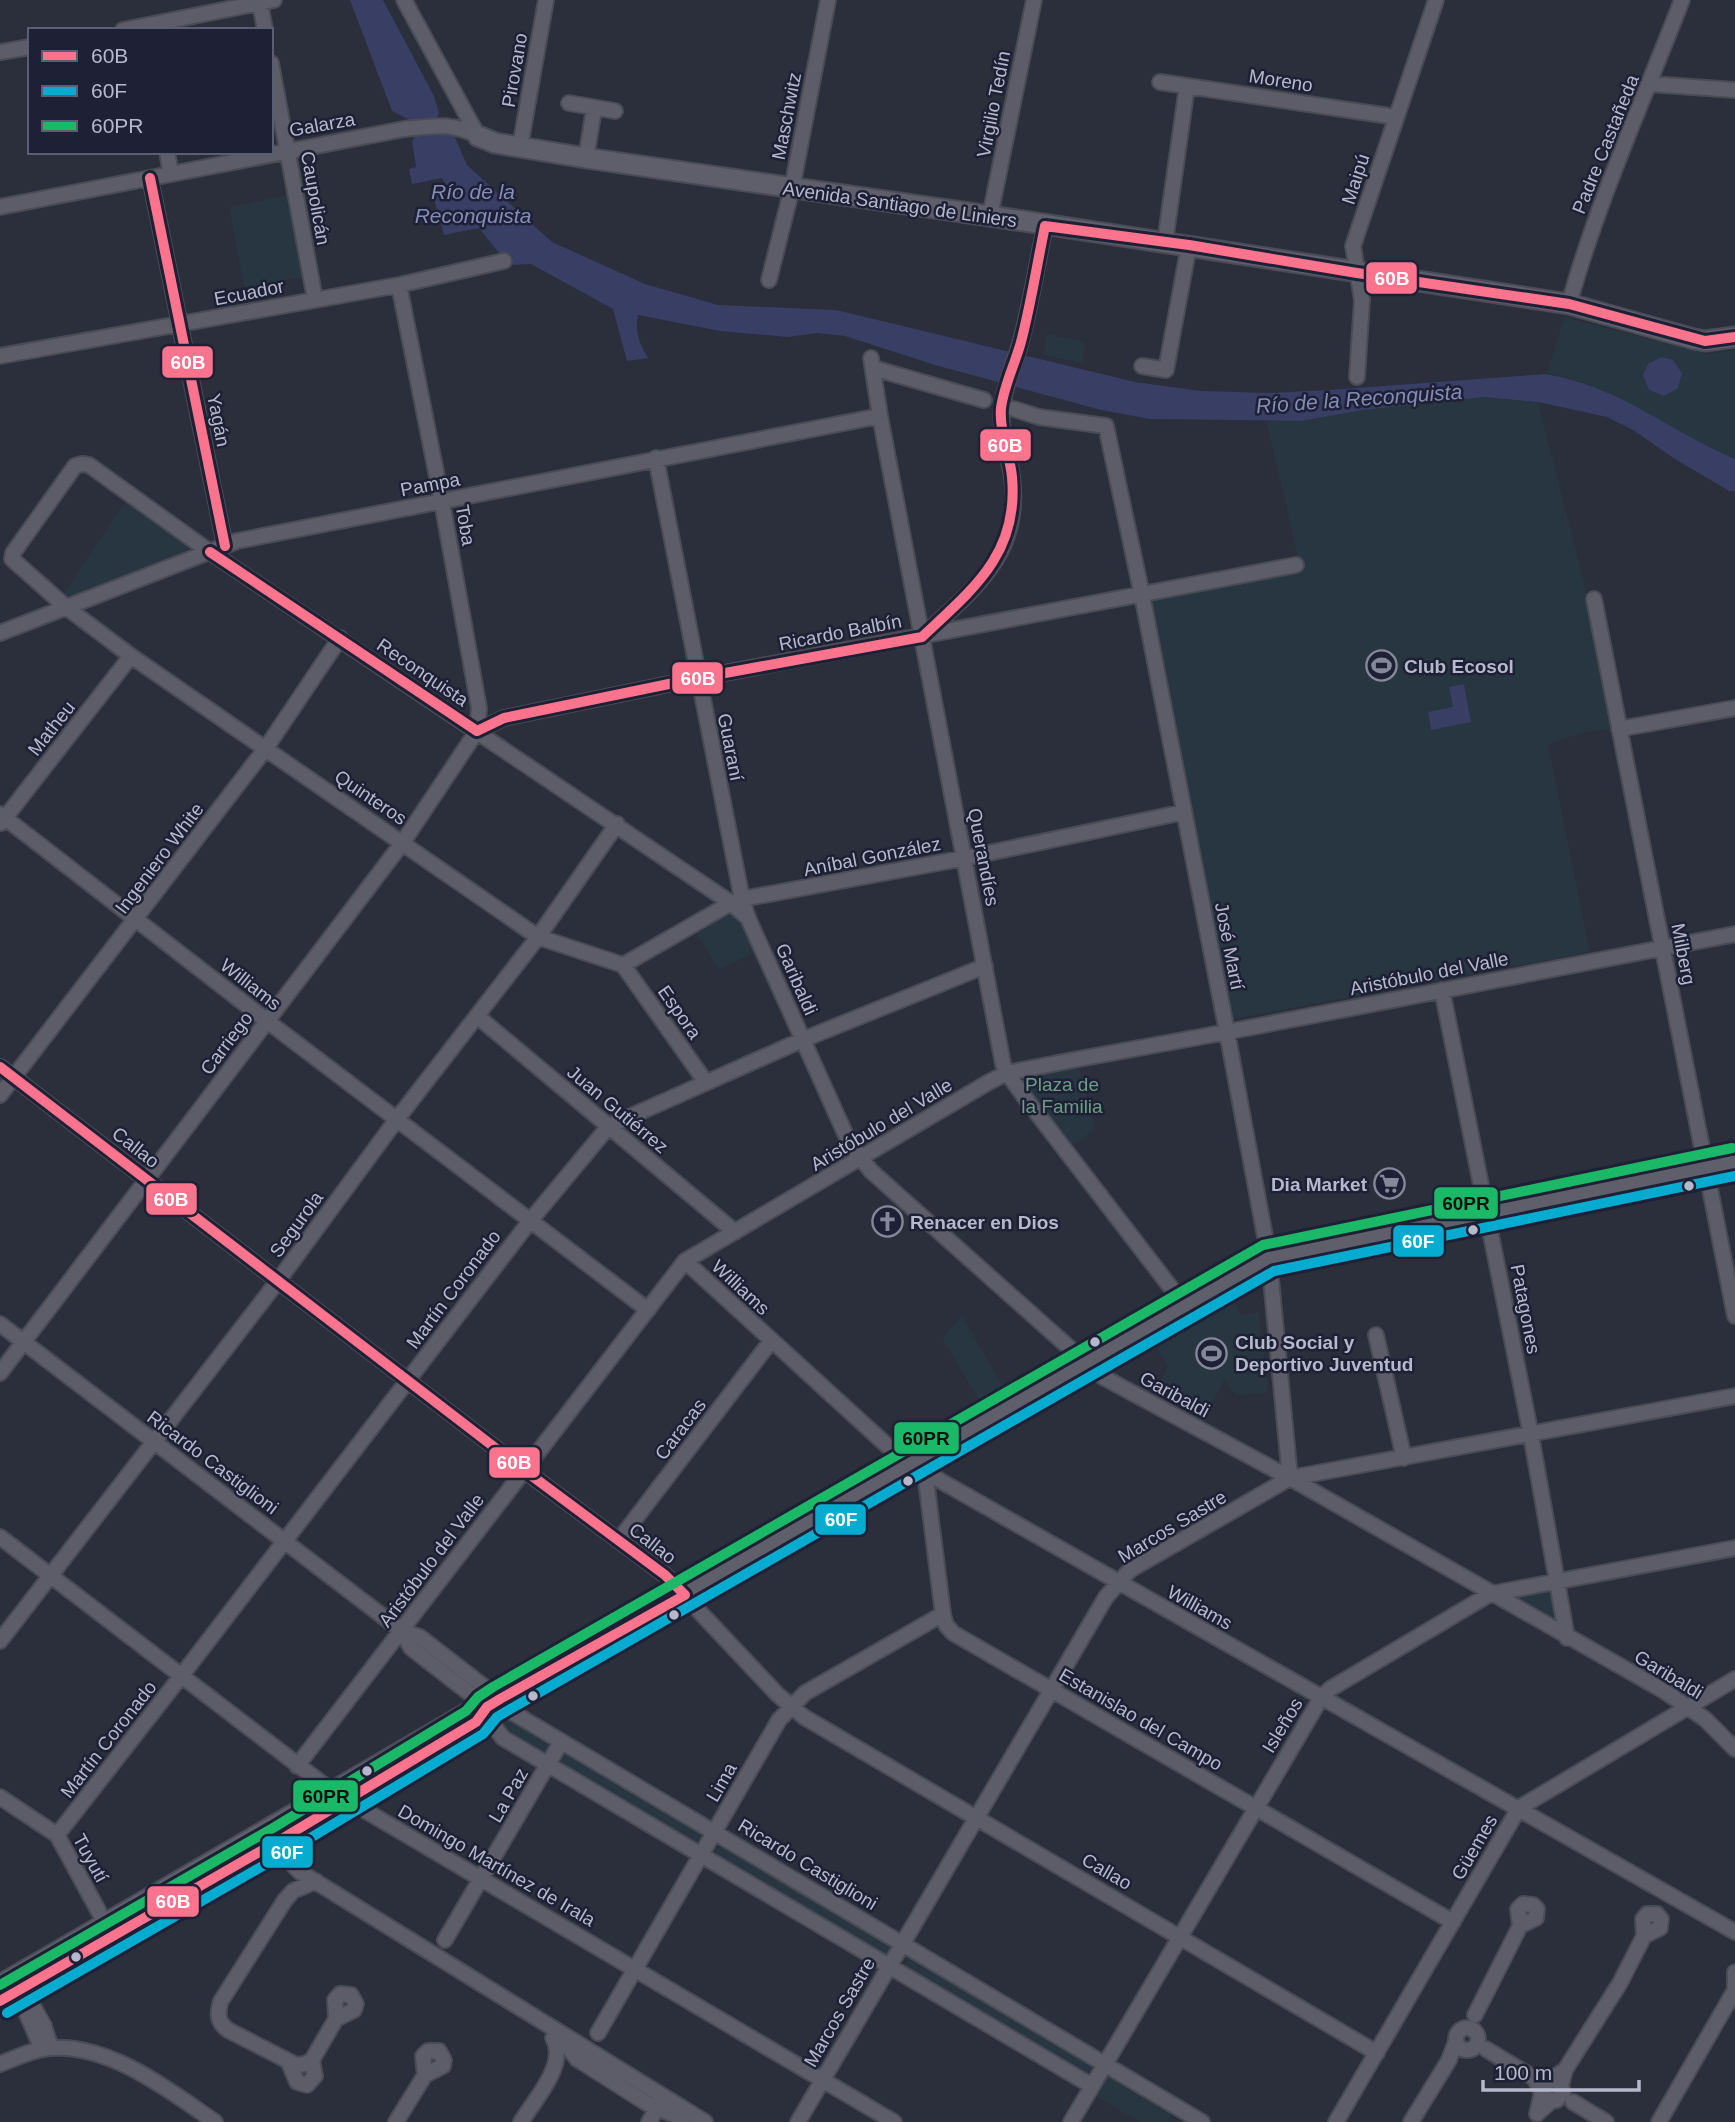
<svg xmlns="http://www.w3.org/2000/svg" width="1735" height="2122" viewBox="0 0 1735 2122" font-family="Helvetica,sans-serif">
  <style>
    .green { fill: #283641 }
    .water { fill: #383e64 }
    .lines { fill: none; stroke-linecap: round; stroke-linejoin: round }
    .minor-casing { stroke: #494b55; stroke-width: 18 }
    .major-casing { stroke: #494b57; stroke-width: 23 }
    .minor { stroke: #5c5d68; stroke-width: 14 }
    .major { stroke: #5e5f6a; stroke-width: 19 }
    .bus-1-casing { stroke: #1e2136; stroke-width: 16 }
    .bus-2-casing { stroke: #1e2136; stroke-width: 16 }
    .bus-3-casing { stroke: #1e2136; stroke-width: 16 }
    .bus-1 { stroke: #fc738d; stroke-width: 10 }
    .bus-2 { stroke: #06acd0; stroke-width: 10 }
    .bus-3 { stroke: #1ab867; stroke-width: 10 }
    .bus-dot { fill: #b6b8cb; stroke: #1e2136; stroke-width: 2.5 }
    .labels { text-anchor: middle; stroke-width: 5; stroke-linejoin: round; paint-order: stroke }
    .street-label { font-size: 19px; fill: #b6b8cb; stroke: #1e2136 }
    .poi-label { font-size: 19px; font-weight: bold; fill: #b6b8cb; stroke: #1e2136; text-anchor: start }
    .park-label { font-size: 19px; fill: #6d9c85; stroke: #1e2136 }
    .water-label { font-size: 21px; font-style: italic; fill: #858cb7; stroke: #1e2136 }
    .line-badge { stroke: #1e2136; stroke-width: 2.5 }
    .badge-label { font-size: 19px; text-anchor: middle; font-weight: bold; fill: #fff }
    .pale-badge-label { font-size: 19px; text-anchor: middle; font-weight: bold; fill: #111 }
  </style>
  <rect width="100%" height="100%" fill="#2b2e3b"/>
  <path class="green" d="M289,195L304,277L244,288L229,207Z
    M1564,317L1707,354L1735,350V459C1670,432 1619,386 1547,373Z
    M1047,334L1086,342L1082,363L1043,355Z
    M1484,397L1538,402L1585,586L1614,728L1586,732L1548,744L1590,952L1233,1019L1149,605L1154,598L1301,570L1266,421H1301L1363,410Z
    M125,502L188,546L190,549L63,601L60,598Z
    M729,913L739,914L761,950L719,969L696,933Z
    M1079,1068L1095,1129L1071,1146L1024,1086V1083L1029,1078Z
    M1232,1297L1241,1315L1259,1312L1268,1393L1235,1395L1224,1380L1204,1420L1154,1393L1168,1366L1153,1340Z
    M962,1316L1005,1389L981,1403L942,1338Z
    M1551,1589L1559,1627L1508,1599Z
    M506,1720C518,1719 545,1734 549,1746L544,1753L540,1754L505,1736L501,1728Z
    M568,1753L701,1832L702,1841L691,1843L561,1766V1758Z
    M724,1845L894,1947L887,1957L715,1856L716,1849Z
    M913,1956L1092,2063L1091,2071L1084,2074L905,1969L906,1960Z
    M1108,2077L1115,2078L1173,2111L1167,2122H1140L1094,2095L1102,2082Z"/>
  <path class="water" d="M350,0H383L434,96L439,113L437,118L443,133L454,135L467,165L552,242L645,284L718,305L836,310L1135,382L1201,391L1271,393L1329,390L1545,374C1618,385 1669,431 1735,459V491H1729L1675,459L1633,430L1607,417L1538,402L1484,397L1363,410L1301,421L1150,419L1101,410L935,365L845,336L817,333L788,337L720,331L638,315C635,332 639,343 648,358L627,361L613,309L531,264L511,265L498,257L499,253L479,228L444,235L433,196L450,193L442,178L412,184L409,169L416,167L412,141L414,138L410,120L392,111Z
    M1662,357L1673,360L1682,373L1678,388L1664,396L1649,390L1643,375L1648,364Z
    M1464,684L1471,722L1431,730L1428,712L1453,707L1449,687Z"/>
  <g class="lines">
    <defs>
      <path id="minor" d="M404,0L478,136
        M260,3L265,30
        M123,30L274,0
        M0,52L30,47
        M271,63L315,299
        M1160,82L1396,117
        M1650,84L1735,90
        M569,103L615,111
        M520,147L546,0
        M167,152L171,174
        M586,158L594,109
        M150,178L225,546
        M0,207L404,129C434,126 451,122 478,136
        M990,216L1034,0
        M1165,242L1187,86
        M769,280L792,188L828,0
        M1569,304C1598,200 1643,101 1682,0
        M0,356L399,285L504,261
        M871,358L880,416L1003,1064L1007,1073L1026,1099L1185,1306
        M1142,366L1166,370L1189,245
        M873,368L984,400
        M1357,377L1362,300L1353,246L1436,0
        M1014,409L1039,417L1106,426L1142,595L1227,1032L1269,1258L1290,1478
        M656,458L742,899L748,918L849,1142L871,1171L1101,1376L1290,1478L1664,1691L1705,1719L1735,1749
        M1594,599L1735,1316
        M0,633L237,541L880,416
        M923,636C974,588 1022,555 1012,477C1009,455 999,430 1002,408C1004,385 1015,363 1021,341C1031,303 1037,264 1045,226
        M1619,729L1735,708
        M477,731L504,718L698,678L1296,565
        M0,814L267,1021L648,1310
        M1,823L131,656
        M748,918L731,903L210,552L89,465L82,464L75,466L13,553L12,559L66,607L131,656L538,937L623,965L731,903L742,899L965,858L1184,812
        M623,965L705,1081
        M1442,990L1531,1435L1567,1638
        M477,1016L735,1232
        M0,1067L524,1470L665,1575L777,1694L804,1717L1377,2053
        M0,1095L266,748L340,638
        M685,1261L893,1451L925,1472L1735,1932
        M0,1324L402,1631L420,1637L500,1699L510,1711L1202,2122
        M1376,1335L1404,1458
        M0,1373L403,842L477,731L479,708L442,502L399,285
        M925,1472L943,1614L946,1625L953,1633L1453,1922
        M0,1537L332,1791L894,2122
        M619,1540L771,1341
        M402,1631L411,1648L487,1707L494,1726L503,1738L1092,2086
        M0,1641L278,1281L397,1119L538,937L617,824
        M297,1766L685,1261L989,1082L1007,1073L1073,1060L1227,1032L1735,934
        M0,1797L57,1835L105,1923
        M57,1835L182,1675L530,1221L609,1126L802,1040L985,966
        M278,1850L300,1872L705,2122
        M316,1881L293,1891L285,1900L221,2001C217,2013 217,2022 228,2030L296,2065L305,2064L312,2060L336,2019L335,2000L340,1994L351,1995L356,2004L354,2010L336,2019
        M445,1940L561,1742
        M23,1988L44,2026L51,2048
        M19,1996L42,2049
        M1475,2015L1520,1926L1518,1909L1523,1904L1533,1905L1537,1909L1536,1918L1520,1926
        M1456 2039a11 11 0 1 1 22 0a11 11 0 1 1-22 0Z
        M598,2033L779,1720L805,1693L943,1614
        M557,2040L568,2047L577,2059L648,2104L684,2119
        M1486,2049L1534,2078
        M289,2063L297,2082L307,2085L315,2076L312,2060
        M0,2064C16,2058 33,2049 51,2048C110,2044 169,2090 215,2122
        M1565,2070L1620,1983L1644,1936L1643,1919L1647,1914H1657L1661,1919L1660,1928L1644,1936
        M1551,2101L1537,2114L1542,2092L1534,2078L1550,2080L1565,2070L1561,2085L1563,2093L1557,2100L1551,2101L1543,2096L1542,2087L1550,2080L1558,2081L1561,2085
        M1573,2102L1606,2122
        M396,2122L425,2075L443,2066L444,2060L439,2051H428L423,2056L425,2075
        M521,2122C535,2099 568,2064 553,2038
        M649,2122L662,2101
        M798,2122L1106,1597L1130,1570L1290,1478L1735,1396
        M1071,2122L1321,1698L1330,1689L1490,1594L1735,1548
        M1336,2122L1519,1808L1735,1679
        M1411,2122L1449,2060L1456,2041
        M1659,2122L1735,1990V1972"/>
      <path id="major" d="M478,136L495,143L586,158L990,216L1569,304L1694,339L1705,341L1735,337
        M0,1985L469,1712L487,1707L1269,1258L1500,1209L1735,1162
        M0,2001L263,1849L413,1760"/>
    </defs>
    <use href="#minor" class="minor-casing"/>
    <use href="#major" class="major-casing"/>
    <use href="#minor" class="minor"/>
    <use href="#major" class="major"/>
    <defs>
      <path id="bus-1" d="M150,178L225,546
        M1045,226L1189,245L1357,273L1569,304L1705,341L1735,337
        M210,552L477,731
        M922,637C973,589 1019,554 1012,477C1010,454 999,432 1001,408C1004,385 1015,364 1021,342C1031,304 1037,264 1045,226
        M477,731L504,718L698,678L922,637
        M0,1067L524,1470L665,1575L685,1595
        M0,2001L280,1840L476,1722L487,1707L500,1699L685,1595"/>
      <path id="bus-2" d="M7,2013L287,1852L483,1734L497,1717L507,1711L1274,1271L1735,1176"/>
      <path id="bus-3" d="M0,1985L273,1828L466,1711L478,1697L493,1687L1263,1245L1732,1148"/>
    </defs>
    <use href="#bus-1" class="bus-1-casing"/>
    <use href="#bus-2" class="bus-2-casing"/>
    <use href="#bus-3" class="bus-3-casing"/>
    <use href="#bus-1" class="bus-1"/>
    <use href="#bus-2" class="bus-2"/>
    <use href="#bus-3" class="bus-3"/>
  </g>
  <defs>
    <symbol id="stadium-ring" viewBox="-11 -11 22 22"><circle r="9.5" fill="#1e2136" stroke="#858899" stroke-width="1.5"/><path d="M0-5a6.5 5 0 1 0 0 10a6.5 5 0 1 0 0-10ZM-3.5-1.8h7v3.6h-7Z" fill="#858899"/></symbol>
    <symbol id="supermarket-ring" viewBox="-11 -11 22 22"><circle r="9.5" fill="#1e2136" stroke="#858899" stroke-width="1.5"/><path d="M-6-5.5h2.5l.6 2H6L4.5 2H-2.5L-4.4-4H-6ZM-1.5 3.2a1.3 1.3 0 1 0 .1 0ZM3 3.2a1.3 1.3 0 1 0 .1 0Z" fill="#858899"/></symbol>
    <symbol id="church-ring" viewBox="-11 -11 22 22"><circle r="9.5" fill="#1e2136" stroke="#858899" stroke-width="1.5"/><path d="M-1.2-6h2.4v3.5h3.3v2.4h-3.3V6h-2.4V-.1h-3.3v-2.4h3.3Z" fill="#858899"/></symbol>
  </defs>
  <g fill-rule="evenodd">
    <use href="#stadium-ring" x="1364" y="648" width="35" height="35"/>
    <use href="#supermarket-ring" x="1372" y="1166" width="35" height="35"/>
    <use href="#church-ring" x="870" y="1204" width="35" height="35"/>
    <use href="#stadium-ring" x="1194" y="1336" width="35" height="35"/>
  </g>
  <g class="bus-dot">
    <circle cx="1689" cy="1186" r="6"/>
    <circle cx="1473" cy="1230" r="6"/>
    <circle cx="1095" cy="1342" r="6"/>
    <circle cx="908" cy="1481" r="6"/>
    <circle cx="674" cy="1615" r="6"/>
    <circle cx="533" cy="1696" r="6"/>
    <circle cx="367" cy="1771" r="6"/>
    <circle cx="76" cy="1957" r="6"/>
  </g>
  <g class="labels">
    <g class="street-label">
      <text transform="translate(514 70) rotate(-80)" y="7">Pirovano</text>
      <text transform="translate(1281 80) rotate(9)" y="7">Moreno</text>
      <text transform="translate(993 104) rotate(-79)" y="7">Virgilio Tedín</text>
      <text transform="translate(786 116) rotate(-79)" y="7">Maschwitz</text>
      <text transform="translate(322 124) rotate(-10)" y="7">Galarza</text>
      <text transform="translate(1605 144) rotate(-68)" y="7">Padre Castañeda</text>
      <text transform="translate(1355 179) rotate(-72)" y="7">Maipú</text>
      <text transform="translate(316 198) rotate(80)" y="7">Caupolicán</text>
      <text transform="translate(900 204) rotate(8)" y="7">Avenida Santiago de Liniers</text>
      <text transform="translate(249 292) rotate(-11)" y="7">Ecuador</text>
      <text transform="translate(219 420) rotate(79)" y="7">Yagán</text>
      <text transform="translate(430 484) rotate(-11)" y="7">Pampa</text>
      <text transform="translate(466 525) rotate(80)" y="7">Toba</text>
      <text transform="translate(840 632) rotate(-11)" y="7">Ricardo Balbín</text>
      <text transform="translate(423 672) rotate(34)" y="7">Reconquista</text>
      <text transform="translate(51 728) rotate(-52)" y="7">Matheu</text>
      <text transform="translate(731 747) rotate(79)" y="7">Guaraní</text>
      <text transform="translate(371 797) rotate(34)" y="7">Quinteros</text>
      <text transform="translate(872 856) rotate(-11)" y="7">Aníbal González</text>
      <text transform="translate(984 857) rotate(79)" y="7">Querandíes</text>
      <text transform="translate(159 858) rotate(-53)" y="7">Ingeniero White</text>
      <text transform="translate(1230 946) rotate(79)" y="7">José Martí</text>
      <text transform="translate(1684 954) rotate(79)" y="7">Milberg</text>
      <text transform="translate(1429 973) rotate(-11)" y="7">Aristóbulo del Valle</text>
      <text transform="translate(797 979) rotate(66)" y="7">Garibaldi</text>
      <text transform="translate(251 984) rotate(38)" y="7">Williams</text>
      <text transform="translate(680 1012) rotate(55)" y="7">Espora</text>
      <text transform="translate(226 1043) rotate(-53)" y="7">Carriego</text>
      <text transform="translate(618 1109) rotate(40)" y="7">Juan Gutiérrez</text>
      <text transform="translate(881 1124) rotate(-31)" y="7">Aristóbulo del Valle</text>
      <text transform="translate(136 1147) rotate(38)" y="7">Callao</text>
      <text transform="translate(296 1224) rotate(-54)" y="7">Segurola</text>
      <text transform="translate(741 1287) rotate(43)" y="7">Williams</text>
      <text transform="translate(453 1289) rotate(-53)" y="7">Martín Coronado</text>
      <text transform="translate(1526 1309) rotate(79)" y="7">Patagones</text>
      <text transform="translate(1175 1394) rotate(28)" y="7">Garibaldi</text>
      <text transform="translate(680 1429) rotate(-53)" y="7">Caracas</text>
      <text transform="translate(213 1462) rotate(37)" y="7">Ricardo Castiglioni</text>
      <text transform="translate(1172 1526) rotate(-31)" y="7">Marcos Sastre</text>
      <text transform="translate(653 1543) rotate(38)" y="7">Callao</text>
      <text transform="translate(431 1560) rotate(-53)" y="7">Aristóbulo del Valle</text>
      <text transform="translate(1200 1607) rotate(29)" y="7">Williams</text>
      <text transform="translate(1669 1674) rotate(31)" y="7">Garibaldi</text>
      <text transform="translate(1141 1719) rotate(30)" y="7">Estanislao del Campo</text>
      <text transform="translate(1282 1725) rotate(-59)" y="7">Isleños</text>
      <text transform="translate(108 1739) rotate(-52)" y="7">Martín Coronado</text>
      <text transform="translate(721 1782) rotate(-60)" y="7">Lima</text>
      <text transform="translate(508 1795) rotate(-60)" y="7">La Paz</text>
      <text transform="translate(1474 1847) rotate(-60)" y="7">Güemes</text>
      <text transform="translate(91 1858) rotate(61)" y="7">Tuyutí</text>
      <text transform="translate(808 1864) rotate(31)" y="7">Ricardo Castiglioni</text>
      <text transform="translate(497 1865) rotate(30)" y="7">Domingo Martínez de Irala</text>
      <text transform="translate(1107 1871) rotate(30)" y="7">Callao</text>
      <text transform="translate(839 2012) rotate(-60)" y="7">Marcos Sastre</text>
    </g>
    <g class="poi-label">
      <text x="1404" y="673">Club Ecosol</text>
      <text x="1367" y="1191" text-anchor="end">Dia Market</text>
      <text x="910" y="1229">Renacer en Dios</text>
      <text x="1235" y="1349">Club Social y<tspan x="1235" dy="22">Deportivo Juventud</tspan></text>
    </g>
    <g class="park-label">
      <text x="1062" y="1091">Plaza de<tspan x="1062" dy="22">la Familia</tspan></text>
    </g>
    <g class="water-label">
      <text x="473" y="199">Río de la<tspan x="473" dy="24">Reconquista</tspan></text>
      <text transform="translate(1359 399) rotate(-4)" y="7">Río de la Reconquista</text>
    </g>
  </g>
  <g class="line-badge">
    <rect x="1365" y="261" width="53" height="34" rx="7" fill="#fc738d"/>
    <rect x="161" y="345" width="53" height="34" rx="7" fill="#fc738d"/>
    <rect x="979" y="428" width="53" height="34" rx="7" fill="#fc738d"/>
    <rect x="671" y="661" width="53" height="34" rx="7" fill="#fc738d"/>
    <rect x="145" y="1182" width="53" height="34" rx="7" fill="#fc738d"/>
    <rect x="1433" y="1186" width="66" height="34" rx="7" fill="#1ab867"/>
    <rect x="1392" y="1224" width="53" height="34" rx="7" fill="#06acd0"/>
    <rect x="893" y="1421" width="67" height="34" rx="7" fill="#1ab867"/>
    <rect x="488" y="1446" width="53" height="33" rx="7" fill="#fc738d"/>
    <rect x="814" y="1503" width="53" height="33" rx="7" fill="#06acd0"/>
    <rect x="292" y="1779" width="67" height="34" rx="7" fill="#1ab867"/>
    <rect x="261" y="1835" width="53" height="34" rx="7" fill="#06acd0"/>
    <rect x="146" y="1885" width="54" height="33" rx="7" fill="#fc738d"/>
  </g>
  <g class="badge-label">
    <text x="1392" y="285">60B</text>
    <text x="188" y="369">60B</text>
    <text x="1005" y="452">60B</text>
    <text x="698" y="685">60B</text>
    <text x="171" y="1206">60B</text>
    <text x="1418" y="1248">60F</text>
    <text x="514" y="1469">60B</text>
    <text x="841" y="1526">60F</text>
    <text x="287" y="1859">60F</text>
    <text x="173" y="1908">60B</text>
  </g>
  <g class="pale-badge-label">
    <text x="1466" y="1210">60PR</text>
    <text x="926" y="1445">60PR</text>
    <text x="326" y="1803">60PR</text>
  </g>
  <rect x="28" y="28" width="245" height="126" fill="#1e2136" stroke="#5b5d72" stroke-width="2"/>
  <rect x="42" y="51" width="35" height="10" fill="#fc738d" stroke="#5b5d72" stroke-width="2"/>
  <text x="91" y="63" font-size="21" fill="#b6b8cb">60B</text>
  <rect x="42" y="86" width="35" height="10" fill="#06acd0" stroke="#5b5d72" stroke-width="2"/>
  <text x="91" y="98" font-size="21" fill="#b6b8cb">60F</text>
  <rect x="42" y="121" width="35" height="10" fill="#1ab867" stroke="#5b5d72" stroke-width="2"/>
  <text x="91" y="133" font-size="21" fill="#b6b8cb">60PR</text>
  <path d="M1483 2080v10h156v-10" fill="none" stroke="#b6b8cb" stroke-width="3.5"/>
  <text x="1494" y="2080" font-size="21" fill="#b6b8cb" stroke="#1e2136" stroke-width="5" paint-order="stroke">100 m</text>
</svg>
